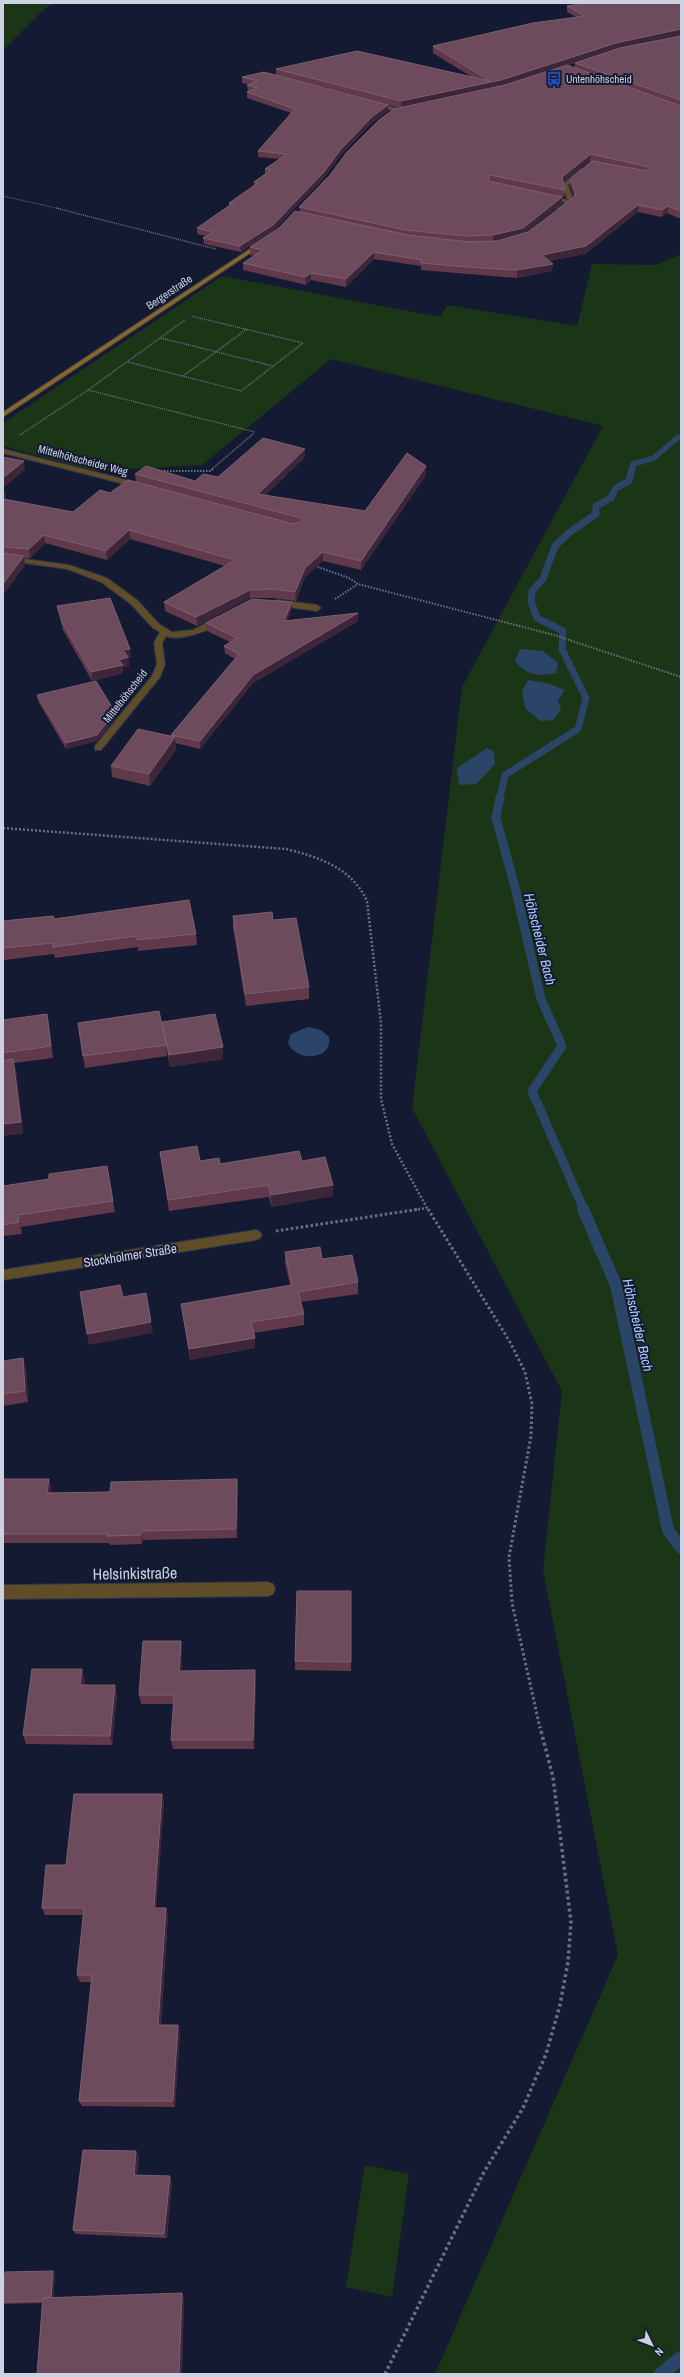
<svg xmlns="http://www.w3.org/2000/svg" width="684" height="2377" viewBox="0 0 684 2377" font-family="'Archivo Narrow',sans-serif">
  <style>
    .green { fill: #1b3616 }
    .water { fill: #2a4568 }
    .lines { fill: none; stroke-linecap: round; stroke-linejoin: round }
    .stream-far4 { stroke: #2a4568; stroke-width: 5.5 }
    .stream-far3 { stroke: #2a4568; stroke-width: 7 }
    .stream-far2 { stroke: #2a4568; stroke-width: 9 }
    .stream-far1 { stroke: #2a4568; stroke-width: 12 }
    .stream { stroke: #2a4568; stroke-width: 14 }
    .lane-casing { stroke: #2e344b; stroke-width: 2 }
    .street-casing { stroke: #2e344b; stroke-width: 2 }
    .secondary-casing { stroke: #2e344b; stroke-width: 2 }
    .path-far5 { stroke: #696f83; stroke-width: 1; stroke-dasharray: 1 1; stroke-linecap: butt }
    .path-far4 { stroke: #696f83; stroke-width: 1.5; stroke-dasharray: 1 1; stroke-linecap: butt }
    .path-far3 { stroke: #696f83; stroke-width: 2; stroke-dasharray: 1.5 1.5; stroke-linecap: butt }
    .path-far2 { stroke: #696f83; stroke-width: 2.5; stroke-dasharray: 2 2; stroke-linecap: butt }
    .path-far1 { stroke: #696f83; stroke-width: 3; stroke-dasharray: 2.5 2.5; stroke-linecap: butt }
    .path { stroke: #696f83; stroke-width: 3.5; stroke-dasharray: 3 3; stroke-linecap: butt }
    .lane { fill: #5f4c28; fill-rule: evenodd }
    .street { fill: #5f4c28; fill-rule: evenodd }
    .secondary { fill: #86672a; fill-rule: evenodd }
    .wall { fill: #62394b; fill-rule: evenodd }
    .shaded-wall { fill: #3e263a }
    .building { fill: #6d4a5c; stroke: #7c5f71 }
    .labels { text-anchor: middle; stroke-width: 4; stroke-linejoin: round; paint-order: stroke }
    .far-poi-label { font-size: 11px; fill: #ccd2e2; stroke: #141a32; text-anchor: start }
    .far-street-label { font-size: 11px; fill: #ccd2e2; stroke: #141a32 }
    .street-label { font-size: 13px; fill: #ccd2e2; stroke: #141a32 }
    .water-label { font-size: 14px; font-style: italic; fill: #a7ccfc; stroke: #141a32 }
    .near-street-label { font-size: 16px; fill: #ccd2e2; stroke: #141a32 }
  </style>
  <rect width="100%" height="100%" fill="#141a32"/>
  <path class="green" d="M3,3H54L44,9L3,50Z
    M681,254V2374H435L618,1955L543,1570L562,1391L412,1108L462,687L603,426L331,359L202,465L94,471L3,446V423L222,276L440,317L447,305L577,326L592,264L656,265Z
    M365,2165L409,2174L392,2297L346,2287Z"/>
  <path class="water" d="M520,649L543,651L558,663L556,673C538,677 526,675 515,661Z
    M528,680L547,683L565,690L558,700L561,710L553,720L540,721L525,708L522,691Z
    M487,748L494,752L495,764L476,784L459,785L457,768Z
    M308,1027L321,1030L329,1037C333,1061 295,1062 288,1043L291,1034Z"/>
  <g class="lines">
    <path class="stream-far4" d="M632,470L633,464L654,458L677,438L681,437"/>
    <path class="stream-far3" d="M500,798L505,775L578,729L586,698L562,649L563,631L537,618L531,601L532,591L543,579L555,546L570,532L596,514V506L611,498L616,488L629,481L632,469"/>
    <path class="stream-far2" d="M500,797L496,818L515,887L541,999L562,1046L532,1091L584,1210"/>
    <path class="stream-far1" d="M583,1209L616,1285L668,1530L681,1548"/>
    <path class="stream" d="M661,2374L681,2358"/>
    <defs>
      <path id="lane" d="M546,195L572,201L573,202L570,204L544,198Z
        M3,449L143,484L144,486L140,488L3,453Z
        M3,556L69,565L107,578L137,600L159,624L172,632L193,630L218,617L225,619C216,629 180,642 166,636L162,643L165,664L160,677L101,750H95V746L152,676L157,664L154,643L160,632L153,628L131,604L101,582L67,569L3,560Z
        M277,600L317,605L321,608L317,611L274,605V601Z"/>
      <path id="street" d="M373,102L400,109L401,110L398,112L371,105Z
        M581,169L586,170L568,185L574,201L561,211H557V209L568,201L562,185Z
        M256,1230L260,1232L262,1235L260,1238L256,1240L3,1280V1270Z
        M268,1582L273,1584L275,1589L273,1594L268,1596L3,1599V1585Z"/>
      <path id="secondary" d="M262,241L265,243L264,244L3,417V412Z"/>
    </defs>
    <use href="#lane" class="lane-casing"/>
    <use href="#street" class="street-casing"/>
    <use href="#secondary" class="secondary-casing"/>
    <path class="path-far5" d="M3,196L60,209"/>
    <path class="path-far4" d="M56,208L216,249
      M161,338L273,366
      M128,362L241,391L303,343L191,316
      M183,376L247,329
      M88,390L185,320
      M20,435L88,390L255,432
      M211,470L254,433"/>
    <path class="path-far3" d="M161,471H210L213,469
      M315,566L349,578L358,584L554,635L681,677
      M335,599L358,584"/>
    <path class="path-far2" d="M3,828L286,849C319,857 352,868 367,901L381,1023V1099L392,1144L428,1210
      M414,1210L427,1208"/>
    <path class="path-far1" d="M428,1209L510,1342L525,1372L532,1404L531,1436L509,1557L512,1603L540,1728
      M276,1231L420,1209"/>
    <path class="path" d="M385,2374L484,2172L523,2108L546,2054L560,2005L568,1962L571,1922L553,1777L540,1727"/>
    <use href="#lane" class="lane"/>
    <use href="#street" class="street"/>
    <use href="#secondary" class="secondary"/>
  </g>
  <path class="wall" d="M681,3V36L636,45L681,36V219L667,213L662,217L638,212L585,254L549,261L552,271L517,278L421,270V266L374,259L346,287L311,280L306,285L243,270V263L255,256L250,255V247L279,228L300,212L299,207L400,108L276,75V69L472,77L433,53V46L576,17L567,12V6ZM575,63L574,68L567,65ZM590,161H592L570,179V185L574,196V197L528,232L524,233L562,204V197H564L565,190L563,182Z
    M242,77L388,111L373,122L341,155L324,178L273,231L241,252L204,244L203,238L206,236L197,234V228L229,206V203L254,185V182L265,175V169L280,159L258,157V151L291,113L247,98V92L249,91H248L247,85L249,84L242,83Z
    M305,457L266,495L365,511L426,475L361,570L323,561L305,577L296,601L273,598H250L197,626L165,611L164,602L225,566L130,539L107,560L45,543L30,558H24L25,565L3,595V493H5L6,499L73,512L110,493L136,482L135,474L195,481L218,477Z
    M57,606L131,657L128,658L129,666L123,667V673L92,681L63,630Z
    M292,609L287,621L358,613V621L253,683L200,749L175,743L176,749L150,786L112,777L111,766L171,736V735L235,659L225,653L224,646L230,642L207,631L206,623Z
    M37,695L116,718L97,741L66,749L38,701Z
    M233,916L273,920L309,987V999L246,1006L233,928Z
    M54,919L196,934L197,945L138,951V947L55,958L54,954L4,960L3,954V921Z
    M3,1020L49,1025L53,1058L14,1063L16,1070L23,1133L3,1136Z
    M162,1022L223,1047V1059L170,1067L166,1046L167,1056L85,1068L78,1023L163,1030Z
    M200,1161L220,1164L302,1161L333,1196L271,1207L269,1197L169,1211L162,1163Z
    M107,1166L115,1212L21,1227L22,1234L3,1236V1186L49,1179Z
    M285,1252L322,1259L358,1282V1294L301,1302L304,1314V1325L254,1333L255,1348L190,1360L181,1304L290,1285L285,1263Z
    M23,1358L26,1369L28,1402L3,1406V1361Z
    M3,1479H49L51,1488V1493L110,1492L237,1479L238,1488L237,1538L143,1540L142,1544L110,1545L109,1543H3Z
    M351,1591V1671L295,1670V1661Z
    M181,1641L182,1650L181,1671L256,1680L254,1749H173L171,1740L174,1704H141L139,1695Z
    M85,1679L84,1685H115L117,1695L112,1745L26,1744L23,1735Z
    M162,1794L164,1802L156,1908H166L168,1915L161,2025L180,2032L175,2107L82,2106L79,2101L91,1982H80L77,1975L83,1915H45L42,1908L66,1865Z
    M139,2156L137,2175L172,2181L167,2238L76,2234L73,2230Z
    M53,2271L55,2273L53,2297L184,2298L182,2374H37L42,2303L5,2304L3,2303V2297Z"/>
  <path class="shaded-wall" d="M681,29V36L616,50L501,87L401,108V101L501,80L616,43Z
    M388,105V111L373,122L341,155L324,178L273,231L241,252L240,246L341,149L373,116Z
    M591,154L590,161L561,184L562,177Z
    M562,197V204L523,235L493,242V235Z
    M638,205V212L585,254L542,262V255Z
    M668,206L667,213L662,217L663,210Z
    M374,252V259L346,287V279Z
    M553,264L552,271L517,278V270Z
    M311,273V280L306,285L305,277Z
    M305,449V457L259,502L258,494Z
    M24,461L25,470L3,488V478Z
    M426,466V475L361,570V561Z
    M5,493L7,502L3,506V496Z
    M129,530L130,539L107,560L106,551Z
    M44,535L45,543L30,558L29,549Z
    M323,552V561L305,577L296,601L295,592L305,568Z
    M24,556L25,565L3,595V584Z
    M250,590V598L197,626L196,617Z
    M292,602V609L284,628V621Z
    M358,613V621L253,683L200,749V741L253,675Z
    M130,649L131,657L128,658L129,666L123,667V673L92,681L91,672L123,650Z
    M115,712L116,718L97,741L66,749V743Z
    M175,737L176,749L150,786L149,774Z
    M47,1014L49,1025L53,1058L51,1046Z
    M223,1047V1059L170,1067L169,1055Z
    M13,1059L16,1070L23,1133L3,1136V1124Z
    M333,1185V1196L271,1207V1195Z
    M18,1215L21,1227L22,1234L19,1222Z
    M151,1322L153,1333L89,1345L87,1334Z
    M255,1338V1348L190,1360L189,1349Z
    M23,1358L26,1369L28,1402L25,1391Z
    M49,1479L51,1488L50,1502L47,1493Z
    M237,1479L238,1488L237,1538L236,1529Z
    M141,1531L143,1540L142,1544L141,1535Z
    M181,1641L182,1650L181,1680L179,1671Z
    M82,1669L85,1679L83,1694L80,1685Z
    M255,1670L256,1680L254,1749L253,1740Z
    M115,1685L117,1695L112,1745L110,1736Z
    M162,1794L164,1802L156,1915L154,1908Z
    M166,1908L168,1915L160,2031L158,2025Z
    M178,2025L180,2032L175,2107L173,2101Z
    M136,2151L139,2156L136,2180L134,2175Z
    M170,2176L172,2181L167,2238L164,2234Z
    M53,2271L55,2273L53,2303L51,2301Z
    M182,2293L184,2298L182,2374H179Z"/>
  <path class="building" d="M585,3H681V29L616,43L501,80L401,101L276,69L357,51L490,81L433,46L533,23L585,16L567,6Z
    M681,36V100L575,63L620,48Z
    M567,65L681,106V211L668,206L663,210L638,205L586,246L542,255L553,264L517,270L481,268L421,263L422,260L374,252L346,279L311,273L305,277L243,263L263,250L250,247L279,228L295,211L408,235L470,242L497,241L528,232L574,197L576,192L570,179L592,161L647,171L650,169L649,167L591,154L562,177L565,190L490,175L488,181L562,197L523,228L493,235L466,236L406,230L299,207L330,175L347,152L379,120L394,109L505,85Z
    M264,72L388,105L373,116L341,149L324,172L273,225L240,246L203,238L213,232L197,228L233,203H229L258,183L254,182L271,170L265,169L287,154L258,151L295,109L247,92L257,88L247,85L258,81L242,77Z
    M263,438L305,449L258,494L365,511L407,453L426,466L361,561L323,552L305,568L295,592L273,589L250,590L196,617L164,602L235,560L129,530L106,551L44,535L29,549L3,547V499L73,512L100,490L110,493L128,480L293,524L301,522V518L135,474L146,466L195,481L203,474L218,477Z
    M3,457L24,461L3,478Z
    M3,553L24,556L3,584Z
    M110,598L130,649L123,650L128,657L119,660L123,665L91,672L62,622L57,606Z
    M252,599L292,602L284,621L358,613L253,675L200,741L171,735L239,654L224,646L237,638L206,623Z
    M96,681L115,712L97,735L66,743L37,695Z
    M138,729L175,737L149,774L111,766Z
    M189,900L196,934L137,940L136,936L53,947V943L3,948V921L53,916L54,919Z
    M272,912L273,920L296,918L309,987L245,994L233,916Z
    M159,1011L166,1045L83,1056L78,1023Z
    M47,1014L51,1046L3,1053V1020Z
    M215,1014L223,1047L169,1055L162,1022Z
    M13,1059L21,1122L3,1124V1061Z
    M197,1146L200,1161L219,1158L220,1164L299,1151L302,1161L325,1157L333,1185L271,1195L268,1185L168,1200L160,1152Z
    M107,1166L113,1201L18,1215L19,1222L3,1225V1186L49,1179V1174Z
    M320,1247L322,1259L352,1255L358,1282L298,1292L304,1314L251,1322L255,1338L189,1349L181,1304L292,1285L285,1252Z
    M120,1285L123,1297L146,1293L151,1322L87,1334L80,1292Z
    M23,1358L25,1391L3,1394V1361Z
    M3,1479H49L47,1493L110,1492L111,1482L237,1479L236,1529L141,1531V1535L107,1536L108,1534H3Z
    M297,1591H351V1662L295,1661Z
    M143,1641H181L179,1671L255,1670L253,1740H171L174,1695H139Z
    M32,1669H82L80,1685H115L110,1736L23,1735Z
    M74,1794H162L154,1908H166L158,2025H178L173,2101H79L92,1975H77L84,1908H42L46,1865H66Z
    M83,2150L136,2151L134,2175L170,2176L164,2234L73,2230Z
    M53,2271L51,2297L43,2298L42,2301L3,2302L5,2272Z
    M182,2293L179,2374H37L43,2298Z"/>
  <defs>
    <symbol id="bus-bare" viewBox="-9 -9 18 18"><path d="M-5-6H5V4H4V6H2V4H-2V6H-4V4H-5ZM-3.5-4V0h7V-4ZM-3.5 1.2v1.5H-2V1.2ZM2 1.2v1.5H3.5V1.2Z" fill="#1a4fb4" stroke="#141a32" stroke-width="2.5" paint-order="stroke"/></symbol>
  </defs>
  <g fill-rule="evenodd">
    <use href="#bus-bare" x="543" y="68" width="22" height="22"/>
  </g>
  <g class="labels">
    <g class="far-poi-label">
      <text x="566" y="83">Untenhöhscheid</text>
    </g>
    <g class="far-street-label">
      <text transform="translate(169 292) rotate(-34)" y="4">Bergerstraße</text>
      <text transform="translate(83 460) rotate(15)" y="4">Mittelhöhscheider Weg</text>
      <text transform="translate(125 696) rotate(-52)" y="4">Mittelhöhscheid</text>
    </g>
    <g class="street-label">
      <text transform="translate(130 1255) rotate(-9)" y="5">Stockholmer Straße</text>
    </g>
    <g class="water-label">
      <text transform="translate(540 939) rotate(76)" y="5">Höhscheider Bach</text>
      <text transform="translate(638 1325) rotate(77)" y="5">Höhscheider Bach</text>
    </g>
    <g class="near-street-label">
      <text transform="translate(135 1573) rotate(-1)" y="6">Helsinkistraße</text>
    </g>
  </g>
  <rect width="684" height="2377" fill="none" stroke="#ccd2e2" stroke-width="8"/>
  <g transform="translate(652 2345) rotate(133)" stroke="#141a32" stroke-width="3" paint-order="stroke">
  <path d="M0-3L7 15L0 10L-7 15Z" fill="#ccd2e2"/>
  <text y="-6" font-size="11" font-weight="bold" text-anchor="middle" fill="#ccd2e2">N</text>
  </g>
</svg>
